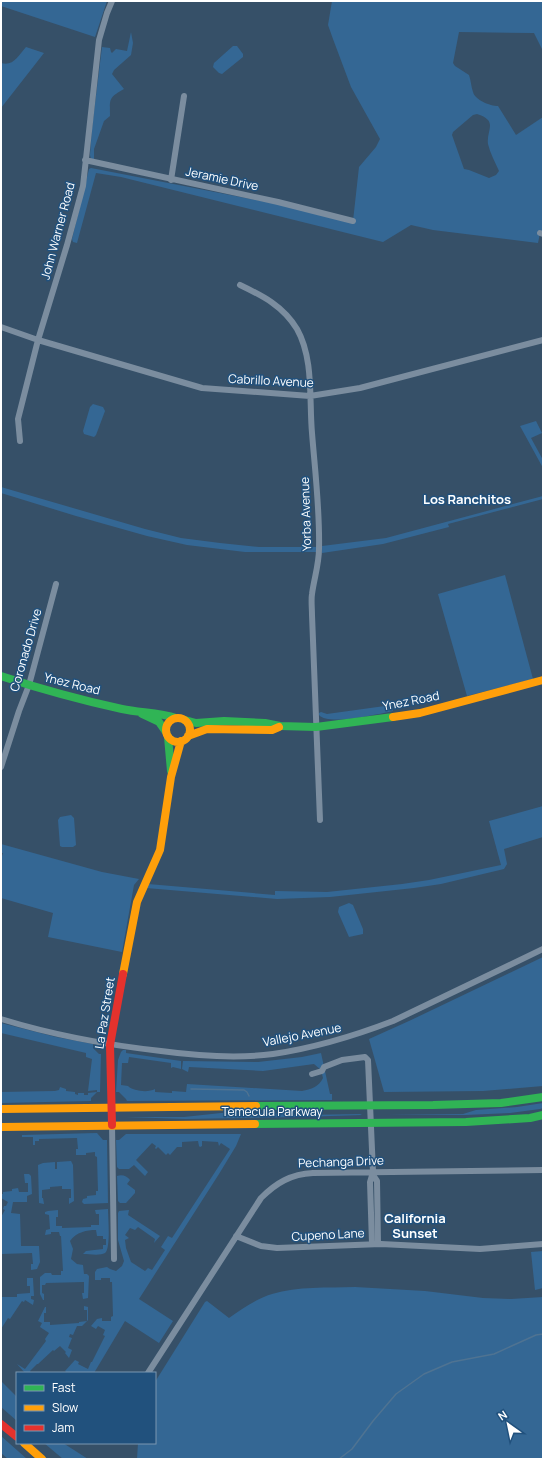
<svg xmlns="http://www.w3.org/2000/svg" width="544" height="1460" viewBox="0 0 544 1460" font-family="Manrope,sans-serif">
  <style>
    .green { fill: #346794; fill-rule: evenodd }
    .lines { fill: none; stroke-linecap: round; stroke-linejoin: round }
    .stream { stroke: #4f7392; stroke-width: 1.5 }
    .street { stroke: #7b8d9f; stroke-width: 6 }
    .fast { stroke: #30b455; stroke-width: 8 }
    .slow { stroke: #ff9f0a; stroke-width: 8 }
    .jam { stroke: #e5322d; stroke-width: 8 }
    .labels { text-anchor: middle; stroke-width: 3; stroke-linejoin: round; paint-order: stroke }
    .street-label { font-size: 12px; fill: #fff; stroke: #21517d }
    .neighbourhood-label { font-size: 13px; font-weight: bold; fill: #fff; stroke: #21517d }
  </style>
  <rect width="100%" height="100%" fill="#365068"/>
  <path class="green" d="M1,1H107L95,37L1,6Z
    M332,1H543V51L534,33L459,32L453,63L455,66L469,75C471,81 471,86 473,92C475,100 490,106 498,106L516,135L543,117V231L540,233L538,243L433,230L411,225L383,242L121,177L96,173L77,243L73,242L72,239L89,169L91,168L277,204L353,221L359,167L376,147L380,139L351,87L333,39L328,25ZM477,114C499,121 486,130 488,144C490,153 495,162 499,171L496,175L489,178L469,170L464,169L452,135L453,132L473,115Z
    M131,32L133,43L131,55L114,70L112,74L124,89C108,98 110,99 110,116L104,121L94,149V159H91L90,155L92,128L102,47L110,48L111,52L112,53L116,49L127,51Z
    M233,46H237L243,54V57L222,74L219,73L213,67L214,63Z
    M26,47L44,53L1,108V63C13,67 19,55 26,47Z
    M93,404L103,407L105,411L96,435L94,437L84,434L83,431L90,407Z
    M536,421L542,433L531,438L543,460V468L520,426Z
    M1,487L145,529L181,538L220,543L259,547H316V552H245L187,545L147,536L76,516L1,493Z
    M543,496V499L448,524L449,527L383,544L322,553V546L386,538Z
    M505,575L533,679L467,696L438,594Z
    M392,705L393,711C379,714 328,726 319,715V713L321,712L327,714Z
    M543,806V837L504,849L507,864L504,869L441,884L414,888L330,897L277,899L146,888L148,884L275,895V891L327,892L402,884L429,880L501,865L489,821Z
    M71,815L74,818L76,845L73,847H62L60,846L58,820L60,817Z
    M1,844L102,872L139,879L134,885L122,952L48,937L53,913L1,898V859L3,853H1Z
    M349,903L353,905L363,929V934L349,937L338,912L339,907Z
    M543,957V1086L483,1091L384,1092L369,1039L409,1021Z
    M1,1023L56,1037L93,1044V1048L99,1054H101L100,1092H97L91,1098V1101L1,1103V1092L55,1091L59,1090L60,1087L66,1089V1091L75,1092V1094L78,1095V1093H84V1095H88V1093L97,1092V1090L88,1091L92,1059L86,1057V1053L1,1033Z
    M123,1050H126V1053L181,1061V1069L173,1067L171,1068V1063L129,1057L128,1063H122L121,1085L128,1086C133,1091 148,1093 155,1089V1092L172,1093V1091L186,1092L187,1084L302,1091C311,1089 319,1087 323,1078L321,1070L314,1064L263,1071L189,1067L188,1072L182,1069L183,1061L258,1062L302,1057L321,1053L330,1094H332V1100L127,1101L126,1099L119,1092H116L118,1060L121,1052Z
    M543,1103V1108L540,1109L510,1113L466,1115H386L463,1114L476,1110L517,1107Z
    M221,1113H270L302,1115L360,1114L362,1115L301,1117L186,1119L125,1117H184Z
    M97,1133L103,1140H107L108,1203L84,1204L82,1202L83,1199L87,1198V1196L96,1195V1191H98L97,1157L95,1156V1152L86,1153V1155H76V1149H78L77,1138L39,1139V1141H35V1145H33V1137H22V1135Z
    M126,1134H241L236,1146L219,1174L139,1299L173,1321L159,1343L125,1321L94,1373H67L65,1371L75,1360L79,1362L78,1364L88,1369L91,1362H92L105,1336L103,1335L105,1330L98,1326L96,1329L91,1326L97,1319L102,1318V1321H111V1317L113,1316L112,1282H110V1278H101V1280H95V1272L97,1269L107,1267L110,1269L116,1271L122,1266L124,1261L118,1240V1213L119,1211L129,1210L128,1215L160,1236L154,1243L155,1239L138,1227L135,1230L130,1228L125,1235L129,1238L125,1240L126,1248L131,1262L145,1271L148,1268L152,1270L165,1250L161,1247L168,1236L172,1238L230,1149L221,1143L219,1146L218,1142L202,1141V1146L200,1147L199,1146L198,1141L182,1142V1147H177L170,1155L168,1153L166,1155L158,1147L156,1149L155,1148L156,1146L152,1143L136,1160L148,1172L145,1176L134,1165L129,1169H119L117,1167L116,1140H119Z
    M71,1161L73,1165L74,1201L69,1204V1198H71V1189H62V1186L50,1187V1189L42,1190V1198H43L44,1204L39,1203L38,1165L43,1163L55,1162V1169H57V1162Z
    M24,1174H29L31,1176L32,1194L27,1196V1202H13L11,1213L20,1214L21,1246H39L40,1262L37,1269L31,1270V1264H33L32,1253L1,1254V1217L5,1210L3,1209L4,1206H6L8,1202L1,1198V1194H3V1192L12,1191V1189L18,1188L19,1192H28V1183H25Z
    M117,1176C122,1174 127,1176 130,1180L127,1184L135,1190V1193L126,1203H120L118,1201Z
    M108,1209C108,1217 111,1248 105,1253C100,1256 89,1254 83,1254L86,1251L103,1249V1245H106V1239H103V1236H97L96,1230C87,1230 76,1232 70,1241L73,1249L71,1259L77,1264L83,1265L84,1274H87L89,1276L88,1298L83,1299L82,1293H84V1282L46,1283L45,1285H42V1293L44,1294V1300H43L40,1294V1277L45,1273H51L52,1275H61V1271H63L61,1236H60L59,1232H51V1234L45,1235L46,1230L50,1229L49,1215L45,1214V1212L48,1211L58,1210V1217H56V1226H62V1228L91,1227V1225H99V1214H96L95,1210Z
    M543,1251V1288L535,1290L531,1252Z
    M27,1278H33V1279L34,1296H31V1299L34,1300L33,1305L25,1300L24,1302L22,1301L10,1319L8,1318L1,1329V1297H17V1294L30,1293V1286H27Z
    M355,1287L425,1291L483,1298L511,1299L543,1297V1459H137L138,1443H155V1382L205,1302L207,1301L229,1318C242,1309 256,1299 272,1294C298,1286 327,1288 355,1287Z
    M84,1306L88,1307V1320L82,1326H77L73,1335L70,1334L69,1337L72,1338L68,1348L72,1350L69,1358L65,1353L66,1352L60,1346L54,1351L53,1350L38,1364H37L30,1371L31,1373H25L17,1364L25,1369L46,1341L45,1339L49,1333L40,1327L42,1323L38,1321L45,1307H46V1313H44V1322H50V1325L79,1323V1322L87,1321V1310H84Z
    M1,1381L17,1397V1421L1,1407Z
    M1,1436L27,1459H8L1,1453Z
    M44,1443H63L88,1459H63Z"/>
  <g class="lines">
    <path class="stream" d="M191,1089L244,1090L247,1092L249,1096
      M339,1459L352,1449L373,1421L396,1394L424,1374L452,1362L494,1354L536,1335L543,1334"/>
    <path class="street" d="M85,160L278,202L353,221
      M171,180L184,96
      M540,233L543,234
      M240,285C263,296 283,306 297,329C314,359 309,400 312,433C315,471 320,510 319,549C319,564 314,579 312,594C311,600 312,608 312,615L320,820
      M1,327L38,340L202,388L310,396L360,388L543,340
      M20,441L18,419L38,340L67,245L83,186L99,40L107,13L112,1
      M1,767L19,711L29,685L56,584
      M1,1019C53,1035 107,1045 161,1051C198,1056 236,1059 273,1054C314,1048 354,1036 393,1021L543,949
      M312,1074L322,1071L324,1067L342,1060L365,1057L368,1060L373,1172L370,1182L372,1244
      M112,1125L114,1259
      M373,1175L377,1181L378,1244
      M236,1236L261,1246L277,1248L381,1244L480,1249L543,1244
      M148,1373L261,1198C276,1183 291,1174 313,1173L543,1170"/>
    <path class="fast" d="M1,676C41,689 81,700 122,709C140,713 159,712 176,718
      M142,714L159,722L166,732
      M185,720L196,723L224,721L265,723L280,726L316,727L393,717
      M168,737L171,771
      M256,1106L433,1105L501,1103L543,1097
      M255,1124L466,1122L530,1118L543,1115"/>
    <path class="slow" d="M393,717L420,713L543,680
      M166 730a12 12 0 1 1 24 0a12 12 0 1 1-24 0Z
      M188,736L207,729L272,730L279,727
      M123,974L137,902L160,850L171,777L181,741
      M1,1109L256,1106
      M1,1127L255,1124
      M24,1443L42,1459"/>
    <path class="jam" d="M112,1125L110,1045L123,974
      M1,1424L17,1437"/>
  </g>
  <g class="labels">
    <g class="street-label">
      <text transform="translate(222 179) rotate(12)" y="4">Jeramie Drive</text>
      <text transform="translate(58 231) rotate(-75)" y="4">John Warner Road</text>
      <text transform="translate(271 381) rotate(3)" y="4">Cabrillo Avenue</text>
      <text transform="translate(306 514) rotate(-92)" y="4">Yorba Avenue</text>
      <text transform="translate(26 650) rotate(-74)" y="4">Coronado Drive</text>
      <text transform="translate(72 684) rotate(14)" y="4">Ynez Road</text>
      <text transform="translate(411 701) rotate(-11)" y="4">Ynez Road</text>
      <text transform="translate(105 1013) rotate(-81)" y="4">La Paz Street</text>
      <text transform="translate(302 1035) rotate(-11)" y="4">Vallejo Avenue</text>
      <text x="272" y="1116">Temecula Parkway</text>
      <text transform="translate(341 1162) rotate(-2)" y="4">Pechanga Drive</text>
      <text transform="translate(328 1235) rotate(-3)" y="4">Cupeno Lane</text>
    </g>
    <g class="neighbourhood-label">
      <text x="467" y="504">Los Ranchitos</text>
      <text x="415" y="1223">California<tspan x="415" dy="15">Sunset</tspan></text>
    </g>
  </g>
  <rect width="544" height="1460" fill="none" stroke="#ffffff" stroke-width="4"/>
  <rect x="16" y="1372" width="140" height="72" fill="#21517d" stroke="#7a97b1"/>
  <rect x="24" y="1385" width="20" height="6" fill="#30b455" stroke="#7a97b1"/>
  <text x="52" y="1392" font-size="12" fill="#ffffff">Fast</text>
  <rect x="24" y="1405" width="20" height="6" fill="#ff9f0a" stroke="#7a97b1"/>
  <text x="52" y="1412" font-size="12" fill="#ffffff">Slow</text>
  <rect x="24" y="1425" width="20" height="6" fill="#e5322d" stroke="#7a97b1"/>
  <text x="52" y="1432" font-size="12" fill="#ffffff">Jam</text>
  <g transform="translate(508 1424) rotate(327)" stroke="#21517d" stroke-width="3" paint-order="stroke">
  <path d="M0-3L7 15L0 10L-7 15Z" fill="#ffffff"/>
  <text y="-6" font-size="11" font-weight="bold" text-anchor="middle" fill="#ffffff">N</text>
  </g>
</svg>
